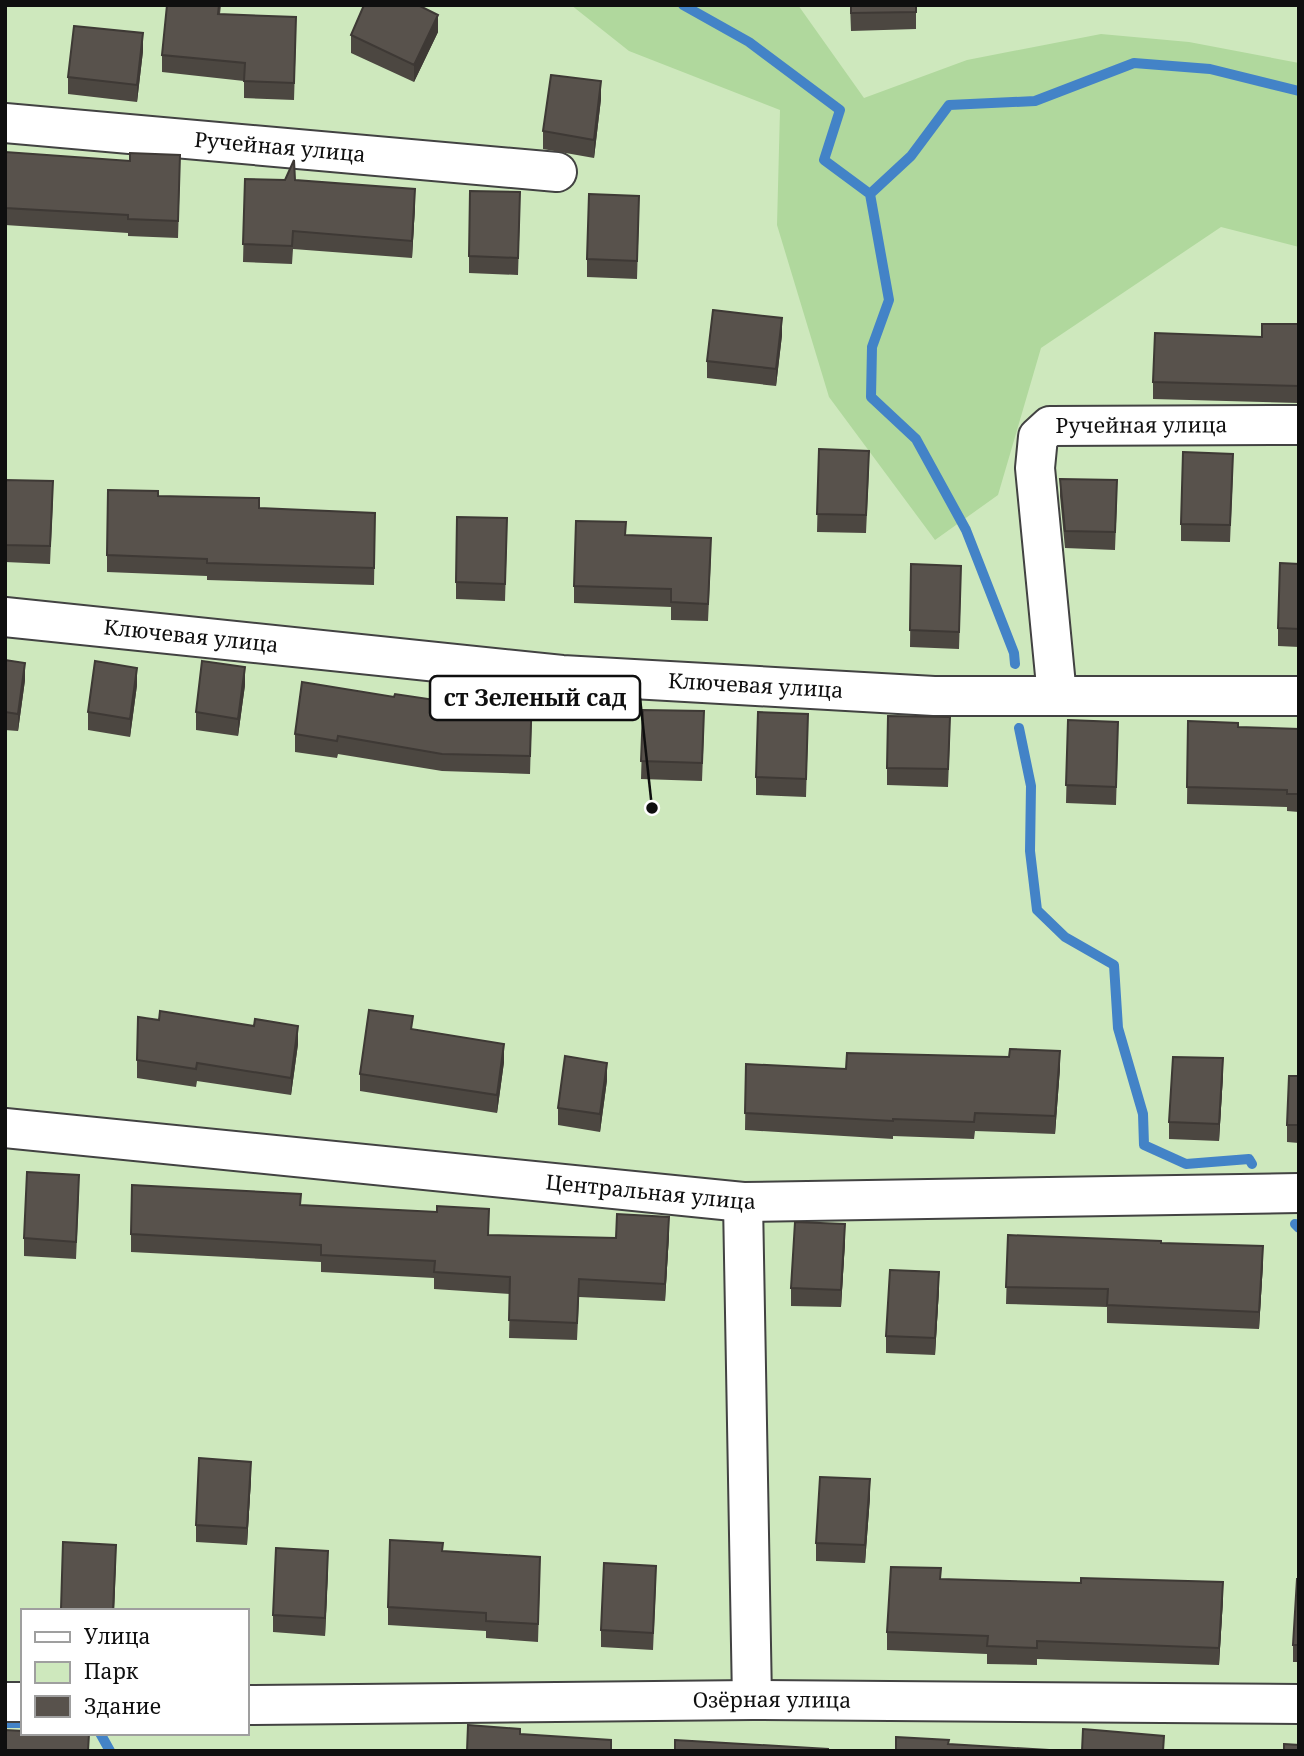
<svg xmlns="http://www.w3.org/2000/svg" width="1304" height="1756" viewBox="0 0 1304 1756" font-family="'Noto Serif',serif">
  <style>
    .green { fill: #cee8bd; fill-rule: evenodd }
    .forest { fill: #b0d89d }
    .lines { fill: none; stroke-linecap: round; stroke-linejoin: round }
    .stream { stroke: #4383c7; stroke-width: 10 }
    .minor-casing { stroke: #424242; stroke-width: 42 }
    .minor { stroke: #fff; stroke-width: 38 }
    .wall { fill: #4c4741 }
    .shaded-wall { fill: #3e3935 }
    .building { fill: #58524c; stroke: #3e3935; stroke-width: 2 }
    .labels { text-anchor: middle; stroke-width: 7; stroke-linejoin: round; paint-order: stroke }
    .street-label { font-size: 21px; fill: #0f0f0f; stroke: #fff }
    .leader { fill: none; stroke: #0f0f0f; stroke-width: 2.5 }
    .callout-dot { fill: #0f0f0f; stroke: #fff; stroke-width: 2.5 }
    .callout { fill: #fff; stroke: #0f0f0f; stroke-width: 2.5 }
    .callout-label { font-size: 23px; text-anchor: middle; font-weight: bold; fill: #0f0f0f }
  </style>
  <rect width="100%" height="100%" fill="#fefdf2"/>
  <path class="green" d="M5,5H1299V1751H5ZM23,1611H247V1733H23Z"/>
  <path class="forest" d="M571,5H798L864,98L967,60L1101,34L1189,42L1299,63V247L1221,227L1041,348L998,495L935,540L829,397L777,225L780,110L629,51Z"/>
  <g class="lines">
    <path class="stream" d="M683,5L749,42L840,110L824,160L870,194L911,156L949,105L1035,101L1134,63L1210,69L1299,91
      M870,194L889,300L872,347L871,397L916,439L966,530L1014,653L1015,664
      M1019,728L1031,786L1030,851L1037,910L1065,937L1114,965L1118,1028L1143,1114L1144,1145L1186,1164L1249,1159L1252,1164
      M1295,1224L1299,1228
      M5,1723H23
      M100,1733L110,1751"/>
    <defs>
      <g id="minor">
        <path id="s1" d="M5,123L557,172"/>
        <path id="s2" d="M5,617L562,675L934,696H1299"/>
        <path id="s3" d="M1057,696L1035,468L1038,437L1050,426L1299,425"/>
        <path id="s4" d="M5,1128L743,1202L1299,1193"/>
        <path d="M743,1202L752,1700"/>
        <path d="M5,1702H23"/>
        <path id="s5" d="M247,1705L752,1700L1299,1704"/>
      </g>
    </defs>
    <use href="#minor" class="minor-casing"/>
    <use href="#minor" class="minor"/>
  </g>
  <path class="wall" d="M221,5L220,14L296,35L294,100L244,98V81L162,72V55Z
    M850,5H916V29L851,31Z
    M438,32L414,82L351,53V35Z
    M143,51L137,102L68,94V77Z
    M601,99L594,158L543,149V131Z
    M5,152L180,173L178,238L128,236V233L5,225Z
    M245,179L295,180L415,206L412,258L293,249L292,264L243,262Z
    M520,209L518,275L469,273V256Z
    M639,213L637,279L587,277V259Z
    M1299,324V403L1153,399V382L1262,337Z
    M782,335L776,386L707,378V361Z
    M819,449L869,468L866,533L817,532Z
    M1233,471L1230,542L1181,541V524Z
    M1060,479L1117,498L1115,550L1065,548L1060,496Z
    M5,480L53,499L50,564L5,562Z
    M158,496L259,508L375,530L374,585L207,580V576L107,572V555Z
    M626,535L711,556L708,621L671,620V607L574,603V586Z
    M507,536L505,601L456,599V582Z
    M911,564L961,584L959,649L910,647Z
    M1299,564V647L1278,646V628Z
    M5,660L25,680L18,731L5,730Z
    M137,685L130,737L88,730V712Z
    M245,685L238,736L196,730V712Z
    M394,697L482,707L532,709L530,774L442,771L338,754L337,758L295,752V734Z
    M643,710L704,729L702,781L641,779Z
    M1068,720L1118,739L1116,805L1066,803Z
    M1188,721L1238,727L1299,729V812L1287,811V807L1187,804Z
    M808,731L806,797L756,795V777Z
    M950,735L948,787L887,785V768Z
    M298,1044L291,1095L197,1081L196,1087L137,1078V1060Z
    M504,1062L497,1113L360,1091V1074Z
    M746,1064L846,1069L1060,1068L1055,1134L975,1131L974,1139L893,1136V1139L745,1130Z
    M1223,1075L1219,1141L1169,1139V1122Z
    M1299,1076V1143L1287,1142V1125Z
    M607,1080L600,1132L558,1125V1108Z
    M79,1192L76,1259L24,1256V1238Z
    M301,1205L489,1235L616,1238L669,1235L665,1301L579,1297L577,1340L509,1338L510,1294L434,1289V1278L321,1272V1262L131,1252V1234Z
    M1008,1235L1161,1243L1263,1263L1259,1329L1107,1323V1307L1006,1304Z
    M845,1242L841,1307L791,1306V1288Z
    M939,1289L935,1355L886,1353V1336Z
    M251,1479L247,1545L196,1542V1525Z
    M870,1497L865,1563L816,1561V1543Z
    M443,1551L540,1575L538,1642L486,1638V1631L388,1625V1607Z
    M116,1563L114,1611H61V1609Z
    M328,1569L325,1636L273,1632V1615Z
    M941,1579L1223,1599L1219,1665L1037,1659V1665L987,1664V1654L887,1650V1632Z
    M1299,1579V1662H1293V1645Z
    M656,1583L653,1650L601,1647V1630Z"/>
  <path class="shaded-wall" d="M438,15V32L414,82V65Z
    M143,33V51L137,102V85Z
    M601,81V99L594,158V140Z
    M415,189V206L412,258V241Z
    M782,318V335L776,386V369Z
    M25,663V680L18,731V714Z
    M245,667V685L238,736V719Z
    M137,668V685L130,737V719Z
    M298,1026V1044L291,1095V1078Z
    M504,1044V1062L497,1113V1095Z
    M1060,1051V1068L1055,1134V1116Z
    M1223,1058V1075L1219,1141V1124Z
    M607,1063V1080L600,1132V1114Z
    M669,1217V1235L665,1301V1284Z
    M845,1224V1242L841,1307V1290Z
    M1263,1246V1263L1259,1329V1312Z
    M939,1272V1289L935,1355V1338Z
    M251,1462V1479L247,1545V1528Z
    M870,1479V1497L865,1563V1545Z
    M116,1545L114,1611H113Z
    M328,1551V1569L325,1636V1618Z
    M1223,1582V1599L1219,1665V1648Z"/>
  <path class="building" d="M167,5H219L218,14L296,17L294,83L244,81L245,63L162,55Z
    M364,5H418L438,15L414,65L351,35Z
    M851,5H916V12L851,13Z
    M74,26L143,33L137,85L68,77Z
    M551,75L601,81L594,140L543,131Z
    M5,152L130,161V153L180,155L178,221L128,219V215L5,208Z
    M294,160L295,180L415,189L412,241L293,231L292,246L243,244L245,179L285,180Z
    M470,191L520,192L518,258L469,256Z
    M589,194L639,196L637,261L587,259Z
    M713,310L782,318L776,369L707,361Z
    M1262,324H1299V386L1153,382L1155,333L1262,337Z
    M819,449L869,451L866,515L817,514Z
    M1183,452L1233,454L1230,525L1181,524Z
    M1060,479L1117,480L1115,532L1065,531Z
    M5,480L53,481L50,546L5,545Z
    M108,490L158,491V496L259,498V508L375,513L374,568L207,563V559L107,555Z
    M457,517L507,518L505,584L456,582Z
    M576,521L626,522L625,535L711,538L708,604L671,602V589L574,586Z
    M1280,563L1299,564V629L1278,628Z
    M911,564L961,566L959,632L910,630Z
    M5,660L25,663L18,714L5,712Z
    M95,661L137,668L130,719L88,712Z
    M202,661L245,667L238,719L196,712Z
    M302,682L394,697L395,694L482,707L483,689L532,691L530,756L442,754L338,736L337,741L295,734Z
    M643,710L704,711L702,763L641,761Z
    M758,712L808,714L806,779L756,777Z
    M888,716L950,717L948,769L887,768Z
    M1068,720L1118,722L1116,787L1066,785Z
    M1188,721L1238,723V727L1299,729V794H1287V790L1187,787Z
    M369,1010L413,1016L411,1029L504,1044L497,1095L360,1074Z
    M160,1011L254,1026L255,1019L298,1026L291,1078L197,1063L196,1069L137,1060L138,1017L159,1020Z
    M1010,1049L1060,1051L1055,1116L975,1113L974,1122L893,1119V1121L745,1113L746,1064L846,1069L847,1053L1009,1057Z
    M565,1056L607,1063L600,1114L558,1108Z
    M1173,1057L1223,1058L1219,1124L1169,1122Z
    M1289,1076H1299V1125H1287Z
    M27,1172L79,1175L76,1242L24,1238Z
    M132,1185L301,1194L300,1205L437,1212V1206L489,1209L488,1235L616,1238L617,1214L669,1217L665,1284L579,1279L577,1323L509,1320L510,1277L434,1272L435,1261L321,1255V1245L131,1234Z
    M795,1222L845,1224L841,1290L791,1288Z
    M1008,1235L1161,1241V1243L1263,1246L1259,1312L1107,1305L1108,1289L1006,1287Z
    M890,1270L939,1272L935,1338L886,1336Z
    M199,1458L251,1462L247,1528L196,1525Z
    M820,1477L870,1479L865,1545L816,1543Z
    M390,1540L443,1543L442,1551L540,1557L538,1624L486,1621V1613L388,1607Z
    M63,1542L116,1545L113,1611L61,1609Z
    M276,1548L328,1551L325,1618L273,1615Z
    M604,1563L656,1566L653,1633L601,1630Z
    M891,1567L941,1568L940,1579L1081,1583V1578L1223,1582L1219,1648L1037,1641V1648L987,1646L988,1636L887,1632Z
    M1297,1579H1299V1645H1293Z
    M468,1725L520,1729V1734L611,1740V1751H467Z
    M1083,1729L1164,1736L1163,1751H1082Z
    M5,1730L23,1731V1733L89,1734L88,1751H5Z
    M896,1737L949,1740L948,1744L1066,1751H896Z
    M675,1740L828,1749V1751H675Z
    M1284,1744L1299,1745V1751H1284Z"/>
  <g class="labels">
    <g class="street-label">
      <text dy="7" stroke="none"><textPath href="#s1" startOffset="276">Ручейная улица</textPath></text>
      <text dy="7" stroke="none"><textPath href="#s3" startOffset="368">Ручейная улица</textPath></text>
      <text dy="7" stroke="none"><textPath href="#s2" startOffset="187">Ключевая улица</textPath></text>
      <text dy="7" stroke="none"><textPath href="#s2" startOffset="754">Ключевая улица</textPath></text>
      <text dy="7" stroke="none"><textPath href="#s4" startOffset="649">Центральная улица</textPath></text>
      <text dy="7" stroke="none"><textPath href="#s5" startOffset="525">Озёрная улица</textPath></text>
    </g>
  </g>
  <path class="leader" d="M652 808L640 698"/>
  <circle class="callout-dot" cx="652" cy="808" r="7"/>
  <rect class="callout" x="430" y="676" width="210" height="44" rx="7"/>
  <g class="callout-label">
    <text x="535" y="706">ст Зеленый сад</text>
  </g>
  <rect width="1304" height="1756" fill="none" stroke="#0f0f0f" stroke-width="14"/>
  <rect x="21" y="1609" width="228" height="126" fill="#ffffff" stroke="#9f9f9f" stroke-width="2"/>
  <rect x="35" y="1632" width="35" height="10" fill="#ffffff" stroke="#9f9f9f" stroke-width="2"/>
  <text x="84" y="1644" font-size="21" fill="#0f0f0f">Улица</text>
  <rect x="35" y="1662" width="35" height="21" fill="#cee8bd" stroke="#9f9f9f" stroke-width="2"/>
  <text x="84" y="1679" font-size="21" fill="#0f0f0f">Парк</text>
  <rect x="35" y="1696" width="35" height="21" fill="#58524c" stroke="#9f9f9f" stroke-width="2"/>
  <text x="84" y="1714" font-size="21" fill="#0f0f0f">Здание</text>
</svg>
